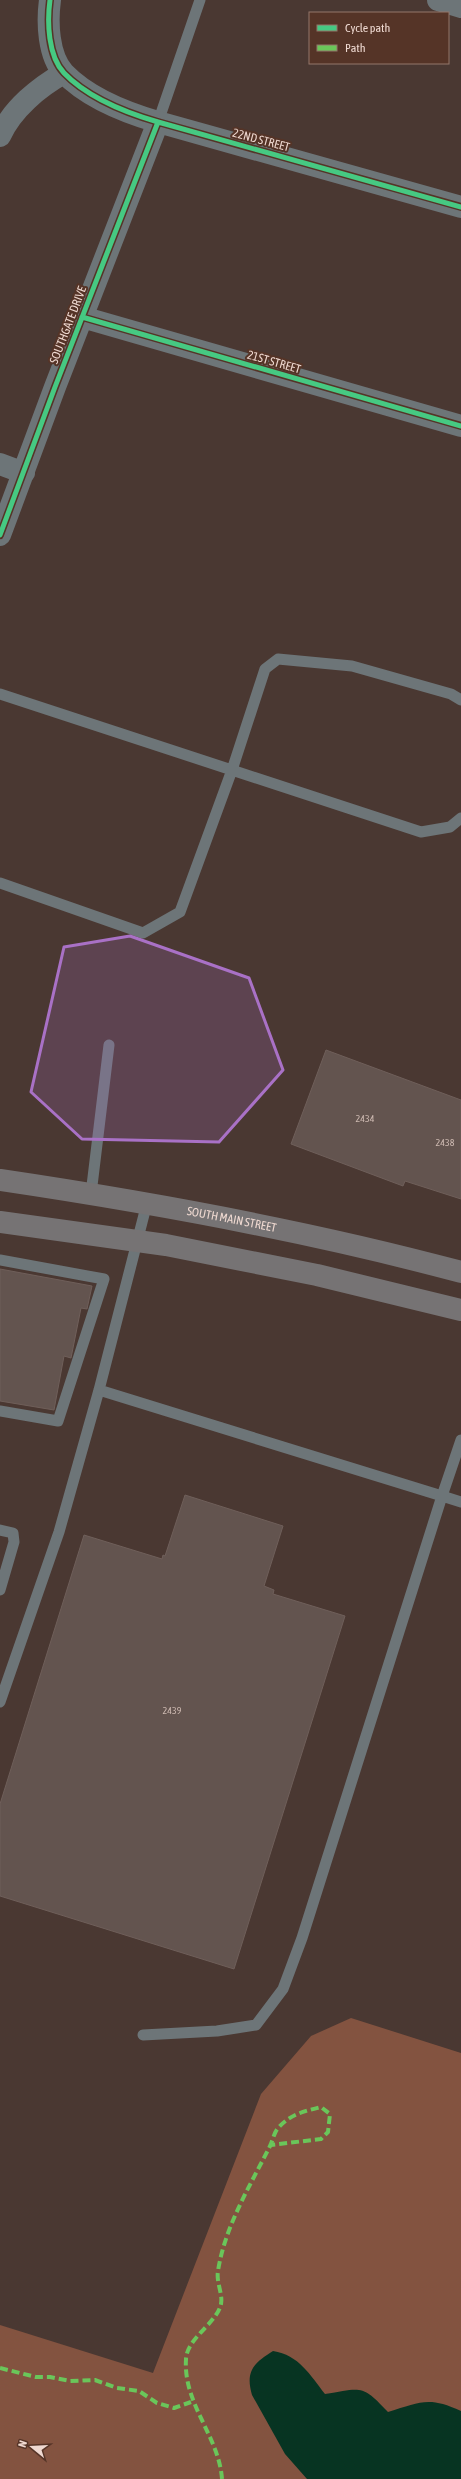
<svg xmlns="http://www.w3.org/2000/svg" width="461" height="2479" viewBox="0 0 461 2479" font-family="'Asap Condensed',sans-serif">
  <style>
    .green { fill: #835340 }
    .water { fill: #073422 }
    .building { fill: #63544f; stroke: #6f5f5a }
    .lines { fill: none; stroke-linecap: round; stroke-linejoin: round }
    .service { stroke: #6d7578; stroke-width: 11 }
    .minor { stroke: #6d7578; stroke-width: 22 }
    .trunk { stroke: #767374; stroke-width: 22 }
    .quiet { stroke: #6ac65a; stroke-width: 4; stroke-dasharray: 8 4; stroke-linecap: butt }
    .cycleway-casing { stroke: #553427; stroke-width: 8 }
    .cycleway { stroke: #46c982; stroke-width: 5 }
    .marked { fill: #a971c6; fill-opacity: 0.2; stroke: #a971c6; stroke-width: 3; stroke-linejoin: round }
    .labels { text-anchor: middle; stroke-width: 4; stroke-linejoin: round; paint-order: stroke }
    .number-label { font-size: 10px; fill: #ccb8b0 }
    .street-label { font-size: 12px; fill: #efd9d1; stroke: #553427 }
  </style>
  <rect width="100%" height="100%" fill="#4a3832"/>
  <path class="green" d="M351,2018L461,2053V2479H0V2325L153,2373L261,2094L311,2036Z"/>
  <path class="water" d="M273,2351C299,2355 310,2375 325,2394C362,2388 362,2384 388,2412C420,2402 429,2396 461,2411V2479H307L285,2454L252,2395C245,2371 254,2363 273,2351Z"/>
  <path class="building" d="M326,1050L461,1100V1199L405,1181L403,1186L291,1144Z
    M0,1269L92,1286L87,1309L81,1308L71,1358L64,1356L54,1410L0,1401Z
    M185,1495L283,1526L264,1586L274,1590L273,1594L345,1616L234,1969L0,1896V1804L84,1535L162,1559L163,1555L165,1556Z"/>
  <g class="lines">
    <path class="service" d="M158,122L200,0
      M0,694L421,832L450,827L461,818
      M0,883L143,933L180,912L232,770L265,669L278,659L352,666L451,694L461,700
      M91,1194L109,1045
      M0,1260L104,1279L58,1421L0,1411
      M99,1390L442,1496L461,1440
      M0,1530L13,1533L14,1542L0,1590
      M0,1702L59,1532L99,1390L147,1203
      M143,2035L217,2031L256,2025L283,1989L302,1938L442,1496L461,1502"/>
    <path class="minor" d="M50,0C47,22 48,56 64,73C88,98 127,113 158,122L461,207
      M438,0L461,7
      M0,136C12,109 39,87 64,73
      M82,317L461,426
      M0,464L24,473
      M0,535L55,387L158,122"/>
    <g class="trunk">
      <path id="s1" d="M0,1180C155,1203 309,1231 461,1272"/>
      <path d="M0,1222L166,1245L317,1275L461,1310"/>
    </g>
    <path class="quiet" d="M0,2368L36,2377H50L70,2381L95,2380L117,2388L139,2391L157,2403L174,2408L191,2402
      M222,2479C219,2436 183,2404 186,2359C187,2338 217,2323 221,2304C223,2294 216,2282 218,2271C225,2226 250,2186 270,2146C273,2140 274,2132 279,2127C291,2114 305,2111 321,2107L330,2114L328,2132L321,2139L271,2145"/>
    <defs>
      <path id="cycleway" d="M50,0C47,22 48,56 64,73C88,98 127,113 158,122L461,207
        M82,317L461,426
        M0,535L55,387L158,122"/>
    </defs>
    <use href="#cycleway" class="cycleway-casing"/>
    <use href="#cycleway" class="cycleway"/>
  </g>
  <path class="marked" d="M130,936L249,978L283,1070L219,1142L82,1139L31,1092L64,947Z"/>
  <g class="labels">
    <g class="number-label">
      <text x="365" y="1122">2434</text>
      <text x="445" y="1146">2438</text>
      <text x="172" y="1714">2439</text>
    </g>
    <g class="street-label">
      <text transform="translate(261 140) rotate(15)" y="4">22ND STREET</text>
      <text transform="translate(68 325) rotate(-69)" y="4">SOUTHGATE DRIVE</text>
      <text transform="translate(274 362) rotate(16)" y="4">21ST STREET</text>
      <text dy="4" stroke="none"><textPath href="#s1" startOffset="235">SOUTH MAIN STREET</textPath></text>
    </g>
  </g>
  <rect x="309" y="12" width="140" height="52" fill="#553427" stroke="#93766b"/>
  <rect x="317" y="25" width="20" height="6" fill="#46c982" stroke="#93766b"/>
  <text x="345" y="32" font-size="12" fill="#efd9d1">Cycle path</text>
  <rect x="317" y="45" width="20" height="6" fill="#6ac65a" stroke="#93766b"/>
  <text x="345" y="52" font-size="12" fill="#efd9d1">Path</text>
  <g transform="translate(32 2447) rotate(288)" stroke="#553427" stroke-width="3" paint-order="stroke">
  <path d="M0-3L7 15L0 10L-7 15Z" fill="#efd9d1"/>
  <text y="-6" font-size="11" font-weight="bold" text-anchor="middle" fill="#efd9d1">N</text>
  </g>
</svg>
